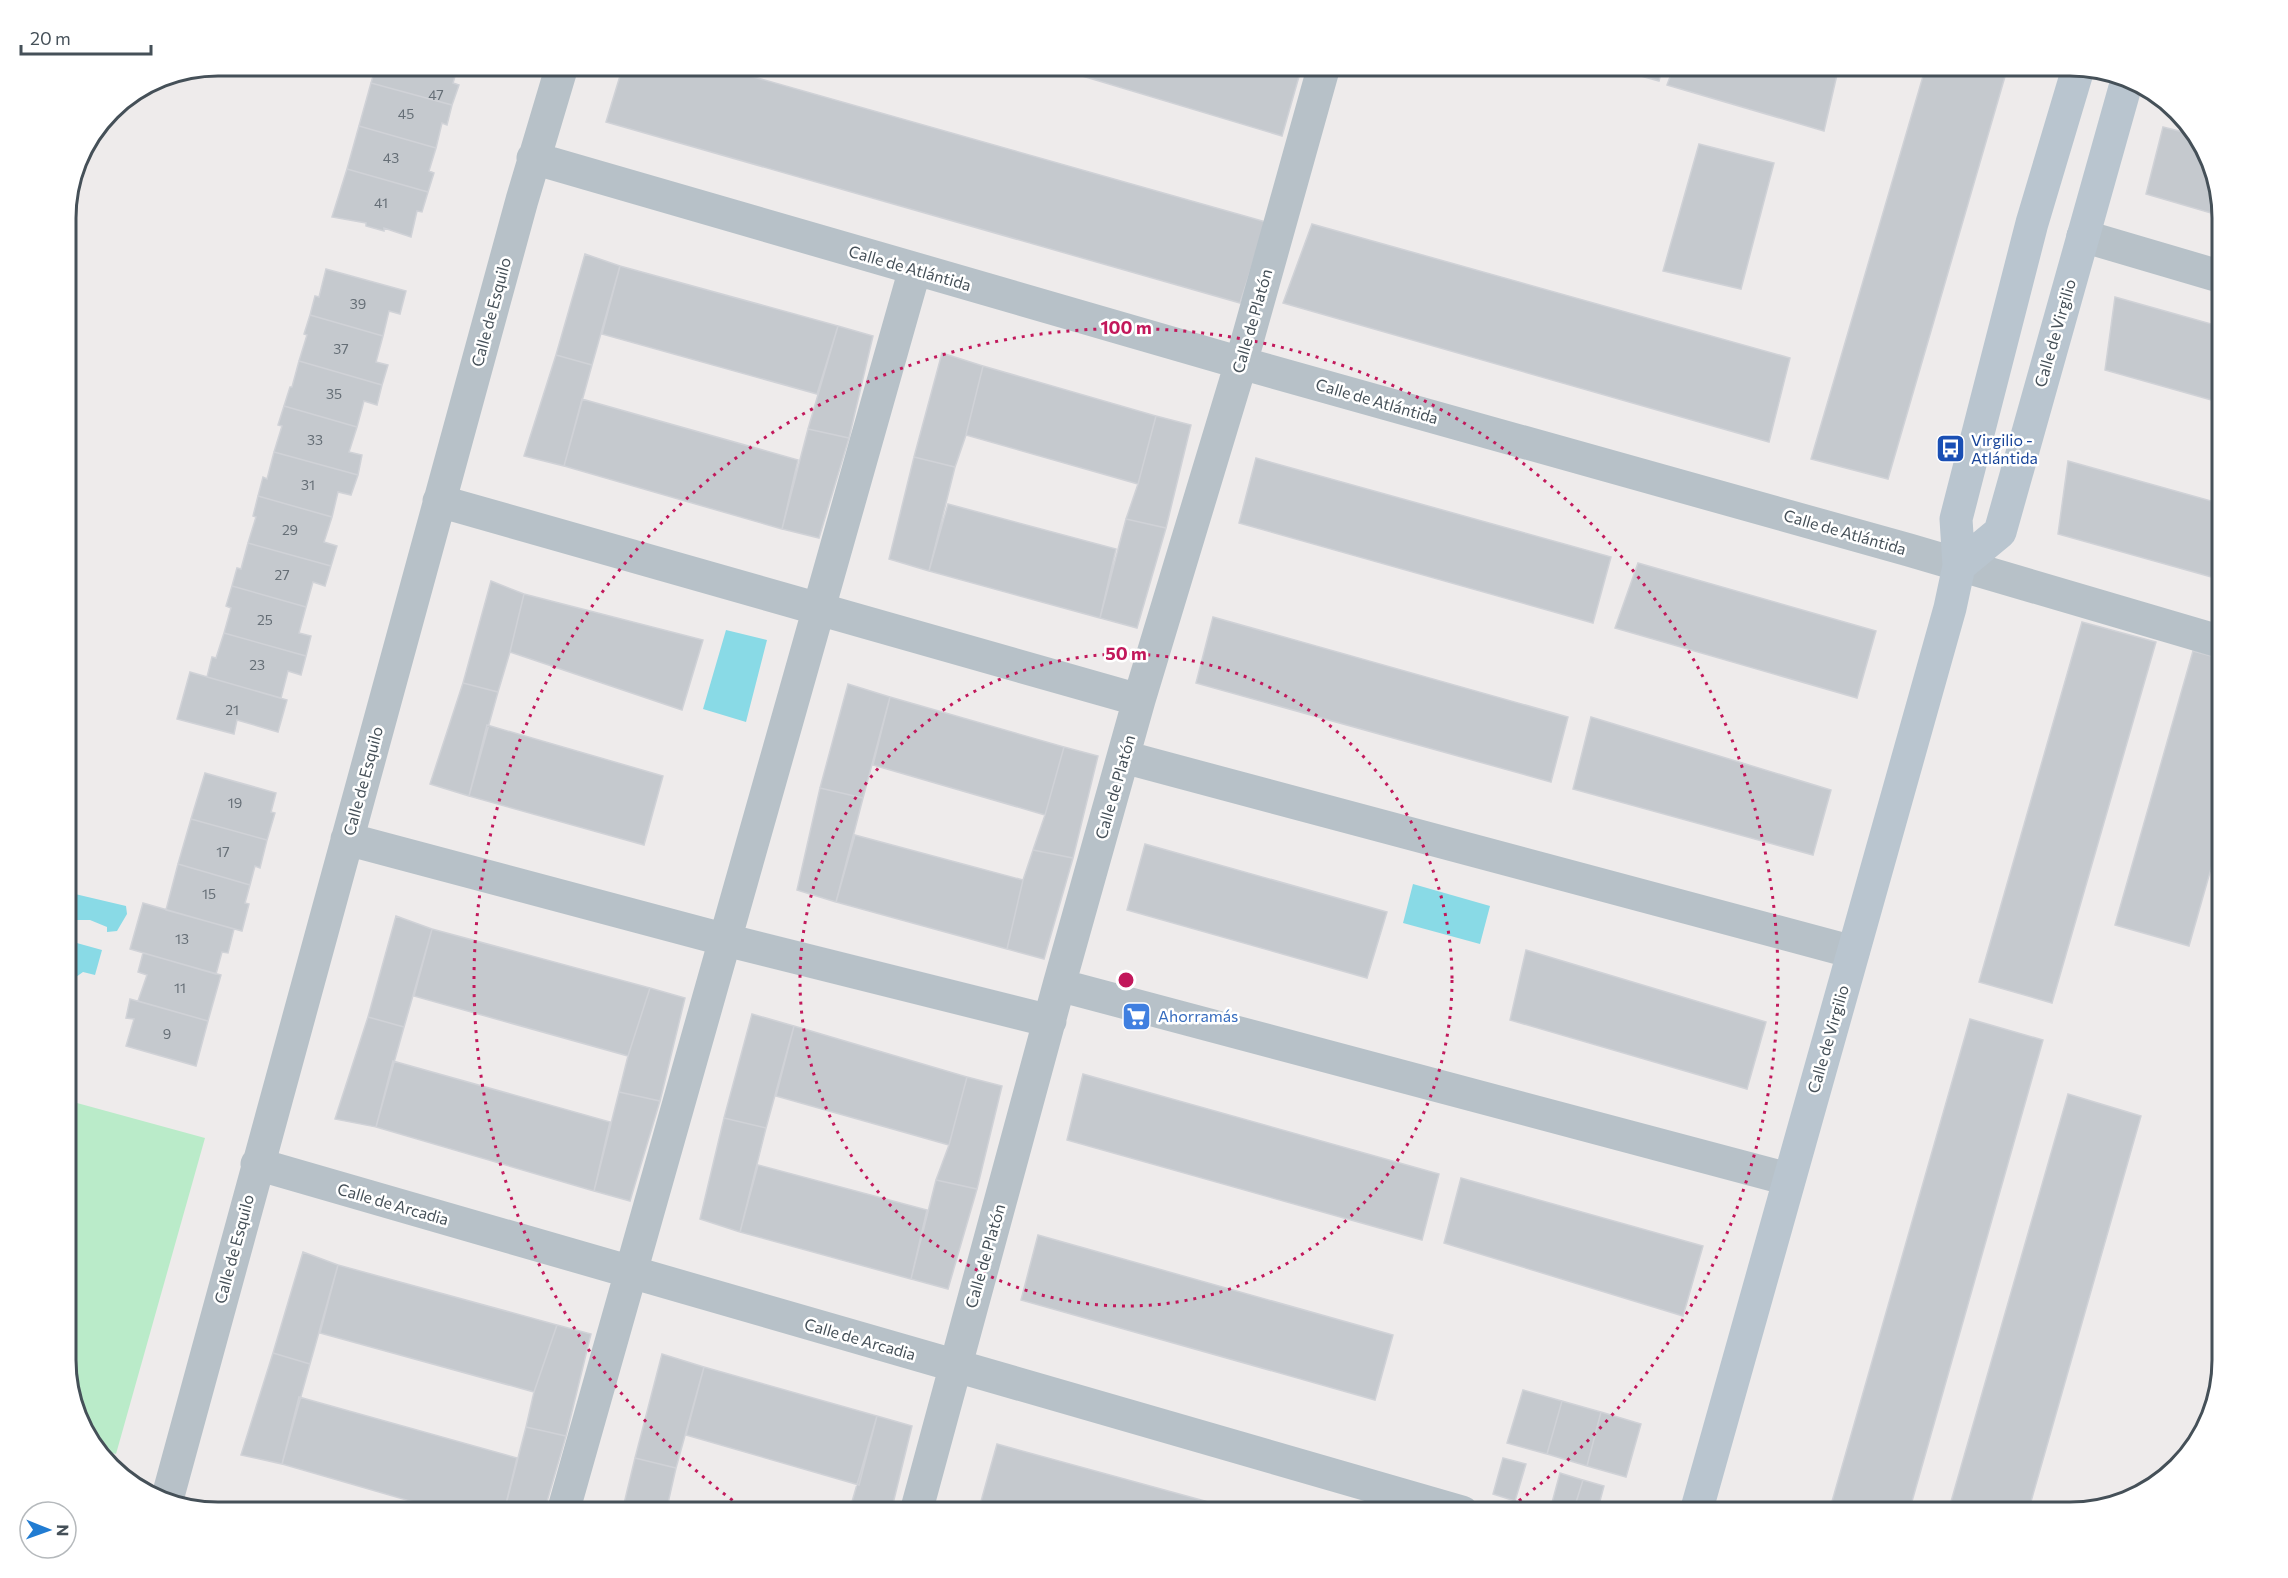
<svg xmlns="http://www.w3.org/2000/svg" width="2288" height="1578" viewBox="0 0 2288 1578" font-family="Commissioner,sans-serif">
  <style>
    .green { fill: #baebc9 }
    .water { fill: #89dae6 }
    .building { fill: #c5c9ce; stroke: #d0d2d7; stroke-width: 1.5 }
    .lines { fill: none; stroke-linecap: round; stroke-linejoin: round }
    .street { stroke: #b7c1c8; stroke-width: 33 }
    .secondary { stroke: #b9c5cf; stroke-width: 33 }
    .ring { fill: none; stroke: #c2185b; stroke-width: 3; stroke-dasharray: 3 6 }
    .labels { text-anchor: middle; stroke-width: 5; stroke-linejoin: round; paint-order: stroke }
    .number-label { font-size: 14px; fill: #656e76 }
    .street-label { font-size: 16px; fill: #455058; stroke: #fff }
    .transit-label { font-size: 16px; fill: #164399; stroke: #fff; text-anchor: start }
    .shop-label { font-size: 16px; fill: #366cbe; stroke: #fff; text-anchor: start }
    .rim { fill: none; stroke: #455058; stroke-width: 3 }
    .centre { fill: #c2185b; stroke: #fff; stroke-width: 3 }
    .ring-label { font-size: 18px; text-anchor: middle; font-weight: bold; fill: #c2185b; stroke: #fff; stroke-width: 5; stroke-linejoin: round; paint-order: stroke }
  </style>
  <rect width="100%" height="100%" fill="#eeebeb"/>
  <path class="green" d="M66,1100L205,1138L116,1454L99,1449L86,1435L66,1369Z"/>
  <path class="water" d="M726,630L767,640L746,722L703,709Z
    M1413,884L1490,906L1480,944L1403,923Z
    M75,894L126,906L127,914L117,931L107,932V927L90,920H69L66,918L68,901Z
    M66,940L102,950L95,975L83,972L76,977L71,975L66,968Z"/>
  <path class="building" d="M376,66H458L453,83L459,85L452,105L371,83Z
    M623,66H715L1266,222L1240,303L606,122Z
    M1049,66H1302L1282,136Z
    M1605,66H1663L1659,81Z
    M1674,66H1839L1824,131L1667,85Z
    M1926,66H1978L2006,73L1888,479L1811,459Z
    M371,83L452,105L447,125L442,123L436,148L359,126Z
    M359,126L436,148L429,171L434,173L428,192L347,169Z
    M2163,127L2191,134L2206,151L2221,216L2146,194Z
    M1699,144L1774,163L1741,289L1663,271Z
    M347,169L428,192L422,212L417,211L411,237L384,228V231L366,226V223L332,217Z
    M1312,224L1790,358L1769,442L1283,303Z
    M585,254L620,266L592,365L556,355Z
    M620,266L838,326L817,394L602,334Z
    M326,269L406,291L400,314L389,311L383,336L310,315L315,296L319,297Z
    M2115,297L2222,327V403L2105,370Z
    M310,315L383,336L376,362L388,365L382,385L299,361L307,335L304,334Z
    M838,326L873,336L849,438L808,429Z
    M942,353L983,366L966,435L955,467L914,457Z
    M556,355L592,365L564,466L524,456Z
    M299,361L382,385L377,405L364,401L357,427L284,406L290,387H292Z
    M983,366L1156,416L1138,484L966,435Z
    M582,399L798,460L782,529L564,466Z
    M284,406L357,427L349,452L362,455L358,475L274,452L282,426L278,425Z
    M1156,416L1191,425L1166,528L1126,519L1138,484Z
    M808,429L849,438L819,538L782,529Z
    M274,452L358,475L351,495L338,492L332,517L258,496L263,477L267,479Z
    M914,457L955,467L929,571L889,559Z
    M1256,458L1611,557L1593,623L1239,523Z
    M2068,461L2222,504V580L2058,534Z
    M258,496L332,517L324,542L337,546L331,566L248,543L256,517L253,516Z
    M948,504L1116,549L1100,618L929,571Z
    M1126,519L1166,528L1137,628L1100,618Z
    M248,543L331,566L325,586L313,582L306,607L232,586L237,568L241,569Z
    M1638,563L1876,631L1857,698L1615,628Z
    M491,581L524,594L510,652L498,692L463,683Z
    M232,586L306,607L299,633L311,636L306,656L224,633L231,608L226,606Z
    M524,594L703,640L682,710L510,652Z
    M1213,617L1568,717L1551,782L1196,683Z
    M2082,622L2156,642L2052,1003L1979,982Z
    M224,633L306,656L301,675L288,671L281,698L207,677L212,657L216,658Z
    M2193,651L2222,659V830L2189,946L2115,925Z
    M190,672L287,700L278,732L237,720L234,734L177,719Z
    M463,683L498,692L469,796L430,784Z
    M848,684L890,697L863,798L820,788Z
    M890,697L1064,747L1045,815L873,765Z
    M1591,717L1831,790L1813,855L1573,789Z
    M487,725L663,776L644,845L469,796Z
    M1064,747L1098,756L1073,858L1033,850L1045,815Z
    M205,773L276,793L271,812L275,813L267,840L191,819Z
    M820,788L863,798L836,902L797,890Z
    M191,819L267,840L260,868L255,866L250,885L178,864Z
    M855,835L1023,880L1007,949L836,902Z
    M1145,844L1387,912L1367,978L1127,910Z
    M1033,850L1073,858L1044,959L1007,949L1023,880Z
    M178,864L250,885L245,903L249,904L242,931L166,910Z
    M143,903L234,929L228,953L222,952L216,974L130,949Z
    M396,916L432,929L404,1027L368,1017Z
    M432,929L650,988L628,1056L414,996Z
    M1526,950L1766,1022L1747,1089L1510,1020Z
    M143,953L221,975L208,1021L138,1001L147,975L138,972Z
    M650,988L685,998L660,1101L619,1092L628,1056Z
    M130,999L208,1021L196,1066L126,1046L134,1019L126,1018Z
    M752,1014L794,1026L766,1128L724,1118Z
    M368,1017L404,1027L376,1127L335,1119Z
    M1970,1019L2043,1040L1909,1512H1829Z
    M794,1026L967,1077L949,1145L776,1096Z
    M393,1061L610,1122L594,1191L376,1127Z
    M1083,1074L1439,1174L1422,1240L1067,1140Z
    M967,1077L1002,1086L977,1189L936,1180L949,1145Z
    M619,1092L660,1101L630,1201L594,1191Z
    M2068,1094L2141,1116L2028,1512H1948Z
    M724,1118L766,1128L740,1232L700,1219Z
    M758,1165L927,1210L911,1279L740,1232Z
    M1461,1178L1703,1246L1683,1316L1444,1243Z
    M936,1180L977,1189L948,1289L911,1279Z
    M1038,1235L1393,1335L1375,1400L1021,1300Z
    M303,1252L338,1265L310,1364L273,1353Z
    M338,1265L557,1325L534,1392L320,1333Z
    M557,1325L591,1334L566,1436L526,1427L534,1392Z
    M2222,1342V1359L2196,1444L2192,1448Z
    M273,1353L310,1364L282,1464L241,1455Z
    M662,1354L704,1367L676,1468L635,1458Z
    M704,1367L877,1416L859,1485L686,1435Z
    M1523,1390L1562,1401L1547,1454L1507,1443Z
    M299,1397L517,1458L504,1512H448L282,1464Z
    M1562,1401L1601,1412L1587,1466L1547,1454Z
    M1601,1412L1641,1424L1626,1477L1587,1466Z
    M877,1416L912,1426L891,1512H849Z
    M526,1427L566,1436L544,1512H504Z
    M997,1444L1245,1512H978Z
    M635,1458L676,1468L666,1512H622Z
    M1503,1458L1526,1464L1515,1501L1493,1494Z
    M1560,1473L1583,1480L1573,1512L1550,1510Z
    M1583,1480L1604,1486L1597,1512H1573Z
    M669,1504L696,1512H666Z"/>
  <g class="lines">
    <path class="street" d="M533,158L1241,363L1909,550L2222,642
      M2083,236L2222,277
      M439,501L1139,700
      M1124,757L1853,952
      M347,839L726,940L1050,1021
      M1059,985L1788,1179
      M257,1164L1462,1512
      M168,1496L522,200L562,66
      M563,1512L915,269
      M916,1512L1059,985L1139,700L1241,363L1324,66"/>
    <path class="secondary" d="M1959,566L2000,532L2126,84
      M1696,1512L1950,608L1959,566L1956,519L2032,223L2078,69"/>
  </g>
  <g class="ring">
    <circle cx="1126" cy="980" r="326"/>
    <path d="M747 1511A652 652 0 1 1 1505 1511"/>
  </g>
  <defs>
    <symbol id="bus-square" viewBox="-11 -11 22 22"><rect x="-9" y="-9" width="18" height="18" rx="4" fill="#1a4fb4" stroke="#fff"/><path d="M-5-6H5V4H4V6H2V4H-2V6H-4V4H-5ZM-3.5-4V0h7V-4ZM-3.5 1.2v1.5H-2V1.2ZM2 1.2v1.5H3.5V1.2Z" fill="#fff"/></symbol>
    <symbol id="supermarket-square" viewBox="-11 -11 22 22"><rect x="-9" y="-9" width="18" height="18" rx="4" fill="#3f7fe0" stroke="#fff"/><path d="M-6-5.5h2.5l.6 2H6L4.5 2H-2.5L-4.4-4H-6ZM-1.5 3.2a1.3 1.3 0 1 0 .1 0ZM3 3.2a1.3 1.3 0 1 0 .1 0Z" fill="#fff"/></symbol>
  </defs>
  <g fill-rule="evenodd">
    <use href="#bus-square" x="1934" y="432" width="33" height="33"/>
    <use href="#supermarket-square" x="1120" y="1000" width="33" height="33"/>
  </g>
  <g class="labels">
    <g class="number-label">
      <text x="436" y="100">47</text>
      <text x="406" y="119">45</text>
      <text x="391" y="163">43</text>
      <text x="381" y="208">41</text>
      <text x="358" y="309">39</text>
      <text x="341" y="354">37</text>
      <text x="334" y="399">35</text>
      <text x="315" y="445">33</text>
      <text x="308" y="490">31</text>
      <text x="290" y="535">29</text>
      <text x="282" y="580">27</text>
      <text x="265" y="625">25</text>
      <text x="257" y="670">23</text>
      <text x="232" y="715">21</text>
      <text x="235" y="808">19</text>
      <text x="223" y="857">17</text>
      <text x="209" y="899">15</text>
      <text x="182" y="944">13</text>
      <text x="180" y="993">11</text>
      <text x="167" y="1039">9</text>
    </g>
    <g class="street-label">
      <text transform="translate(910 268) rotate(16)" y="6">Calle de Atlántida</text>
      <text transform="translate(491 312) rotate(-75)" y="6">Calle de Esquilo</text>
      <text transform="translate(1252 321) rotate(-74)" y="6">Calle de Platón</text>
      <text transform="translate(2055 333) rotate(-74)" y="6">Calle de Virgilio</text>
      <text transform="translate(1377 401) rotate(16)" y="6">Calle de Atlántida</text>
      <text transform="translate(1845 532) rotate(16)" y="6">Calle de Atlántida</text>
      <text transform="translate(363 781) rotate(-75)" y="6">Calle de Esquilo</text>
      <text transform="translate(1115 787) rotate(-74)" y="6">Calle de Platón</text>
      <text transform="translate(1828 1039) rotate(-74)" y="6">Calle de Virgilio</text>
      <text transform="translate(393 1204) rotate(16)" y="6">Calle de Arcadia</text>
      <text transform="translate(234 1249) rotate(-75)" y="6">Calle de Esquilo</text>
      <text transform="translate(985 1256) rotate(-74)" y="6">Calle de Platón</text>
      <text transform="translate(860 1339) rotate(16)" y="6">Calle de Arcadia</text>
    </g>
    <g class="transit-label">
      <text x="1971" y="446">Virgilio -<tspan x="1971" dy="18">Atlántida</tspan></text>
    </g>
    <g class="shop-label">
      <text x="1158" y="1022">Ahorramás</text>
    </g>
  </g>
  <path d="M0 0H2288V1578H0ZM218 76H2070A142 142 0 0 1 2212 218V1360A142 142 0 0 1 2070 1502H218A142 142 0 0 1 76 1360V218A142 142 0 0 1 218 76Z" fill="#fff" fill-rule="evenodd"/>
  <path class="rim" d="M218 76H2070A142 142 0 0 1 2212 218V1360A142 142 0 0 1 2070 1502H218A142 142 0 0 1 76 1360V218A142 142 0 0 1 218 76Z"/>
  <circle cx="1126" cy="980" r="9" class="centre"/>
  <g class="ring-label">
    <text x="1126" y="334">100 m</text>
    <text x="1126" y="660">50 m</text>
  </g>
  <g transform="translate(48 1530) rotate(91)"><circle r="28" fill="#ffffff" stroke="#b5b9bc" stroke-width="1.5"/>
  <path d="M0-4.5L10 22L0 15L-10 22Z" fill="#217cd2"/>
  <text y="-9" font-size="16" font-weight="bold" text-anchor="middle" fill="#455058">N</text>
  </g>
  <path d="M21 45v9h130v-9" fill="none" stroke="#455058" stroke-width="3"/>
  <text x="30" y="45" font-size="18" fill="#455058" stroke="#ffffff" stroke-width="4.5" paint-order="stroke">20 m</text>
</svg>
